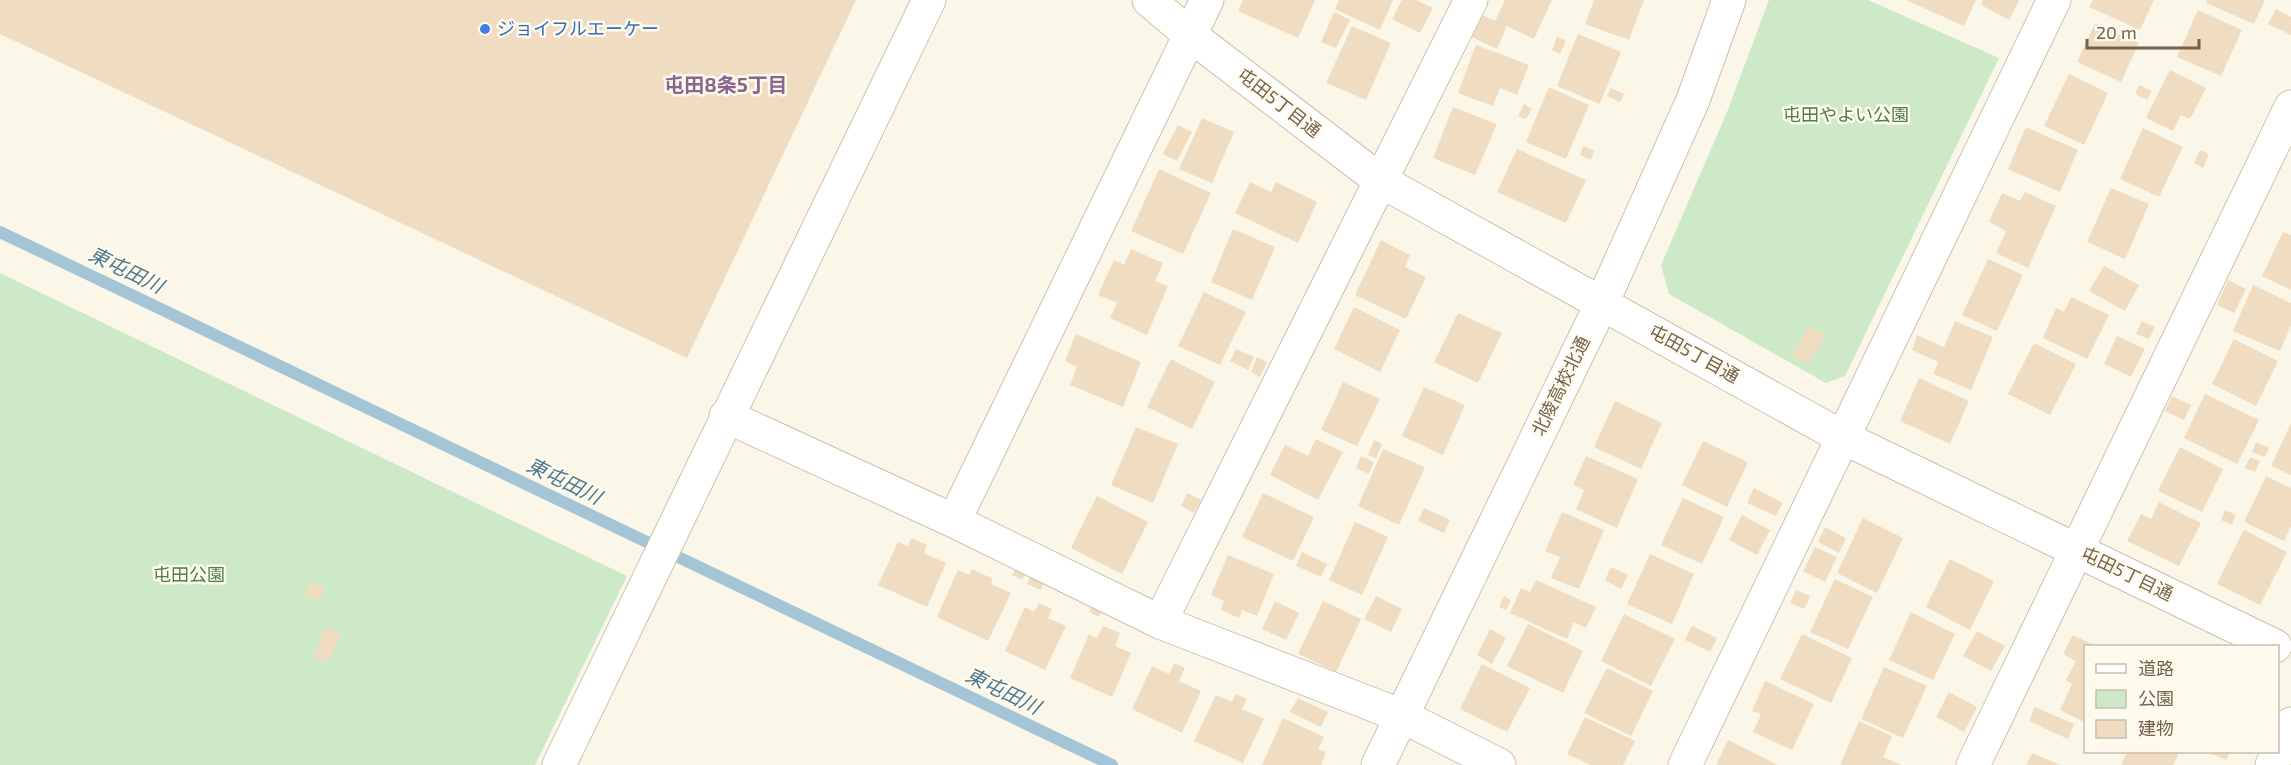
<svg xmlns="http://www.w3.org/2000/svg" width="2291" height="765" viewBox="0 0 2291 765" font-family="'Exo 2','Noto Sans JP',sans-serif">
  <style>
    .green { fill: #cee9c7 }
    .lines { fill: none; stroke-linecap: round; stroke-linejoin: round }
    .stream { stroke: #a4c5d6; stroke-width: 12 }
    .building { fill: #f0dcc1 }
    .minor-casing { stroke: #cdc1ae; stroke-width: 35 }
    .minor { stroke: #fff; stroke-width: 33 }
    .shop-dot { fill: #3f7fe0; stroke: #fefbee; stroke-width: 2 }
    .labels { text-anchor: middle; stroke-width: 5; stroke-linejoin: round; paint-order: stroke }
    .shop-label { font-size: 18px; fill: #366cbe; stroke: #fefbee; text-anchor: start }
    .street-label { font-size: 18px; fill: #75624d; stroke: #fefbee }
    .park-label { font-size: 18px; fill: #4f7f48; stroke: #fefbee }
    .neighbourhood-label { font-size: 20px; font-weight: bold; fill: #8a6590; stroke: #fefbee }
    .water-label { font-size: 20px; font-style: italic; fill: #4b778d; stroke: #fefbee }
  </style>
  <rect width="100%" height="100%" fill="#fbf7e8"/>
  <path class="green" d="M1769,0H1868L1999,58L1845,376L1826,383L1669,294L1661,265L1727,112Z
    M0,273L627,576L535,765H0Z"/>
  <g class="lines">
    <path class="stream" d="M0,232L1112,765"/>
  </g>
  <path class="building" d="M0,0H856L687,358L0,34Z
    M1243,0H1315L1298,38L1238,11Z
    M1339,0H1393L1380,30L1335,9Z
    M1402,0H1416L1433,8L1420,33L1392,19Z
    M1505,0H1552L1534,39L1507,26L1497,49L1472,37L1482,15L1495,21Z
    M1594,0H1644L1629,40L1585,24Z
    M1906,0H1976L1964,26Z
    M1983,0H2019L2009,20L1981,5Z
    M2093,0H2154L2140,30L2089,7Z
    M2207,0H2265L2254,24L2206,3Z
    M2276,9L2291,17V35L2268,24Z
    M2198,10L2242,30L2221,76L2177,57Z
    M1334,12L1350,20L1336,48L1321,42Z
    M2095,23L2139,43L2121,82L2077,62Z
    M1352,26L1391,43L1366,100L1326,83Z
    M1578,34L1621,52L1600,104L1557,86Z
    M1557,37L1566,41L1560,54L1552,50Z
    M1476,45L1529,65L1517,95L1500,88L1493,106L1458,93Z
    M2170,70L2206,88L2190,119L2181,115L2173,131L2146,118Z
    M2069,74L2108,93L2084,145L2044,126Z
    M2139,85L2152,91L2147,100L2135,94Z
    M1549,87L1589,105L1566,159L1526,142Z
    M1611,88L1624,94L1620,102L1607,96Z
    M1524,104L1532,109L1526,119L1518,116Z
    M1453,107L1497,124L1475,175L1433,158Z
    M1202,118L1234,132L1212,183L1179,169Z
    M1178,125L1192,132L1177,161L1163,154Z
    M2026,127L2078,150L2060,192L2008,169Z
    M2143,128L2183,147L2159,197L2120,179Z
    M1583,146L1594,151L1591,160L1580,155Z
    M1517,149L1586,180L1566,223L1497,192Z
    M2200,150L2209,154L2203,168L2194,163Z
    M1159,169L1211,193L1183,254L1131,231Z
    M1250,182L1271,192L1276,182L1317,202L1298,243L1235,213Z
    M2111,188L2149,204L2125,259L2087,242Z
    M2025,192L2056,206L2028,268L1996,253L2006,231L1989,222L2002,193L2020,201Z
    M1233,229L1275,247L1252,300L1211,282Z
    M2283,232L2291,235V290L2262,276Z
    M1381,240L1410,255L1405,267L1426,277L1406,319L1355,295Z
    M1131,249L1163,263L1155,281L1168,286L1147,335L1110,318L1117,303L1098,295L1114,260L1124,265Z
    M1988,259L2023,275L1997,331L1962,315Z
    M2104,266L2139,285L2125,311L2089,291Z
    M2228,280L2246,289L2234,313L2217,305Z
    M2253,285L2291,303V325L2280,351L2233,331Z
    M1204,292L1246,312L1220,365L1178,346Z
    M2071,297L2109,315L2087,359L2043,338L2056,308L2064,312Z
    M1354,307L1400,330L1380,372L1334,349Z
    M1458,313L1502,333L1478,383L1434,362Z
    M1955,321L1993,337L1971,390L1933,374L1938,362L1912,350L1917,335L1944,347Z
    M2142,321L2155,327L2149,339L2136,334Z
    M1809,326L1825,335L1809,364L1792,355Z
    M1076,334L1141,362L1123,407L1070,385L1077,367L1065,361Z
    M2117,336L2145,349L2131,377L2104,364Z
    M2234,339L2278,361L2256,406L2212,384Z
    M2034,343L2076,364L2050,415L2008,394Z
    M1236,349L1254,357L1248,370L1230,361Z
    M1257,357L1267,362L1260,377L1251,372Z
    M1171,359L1215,382L1192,429L1147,407Z
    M1919,378L1969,401L1950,444L1900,421Z
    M1343,382L1380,399L1357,446L1321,430Z
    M1424,387L1465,405L1443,455L1402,436Z
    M2205,394L2259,420L2237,464L2184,438Z
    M2172,396L2191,405L2184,420L2165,411Z
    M1615,401L1662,423L1641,469L1594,447Z
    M2291,423V475L2271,466Z
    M1136,427L1178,444L1153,503L1111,485Z
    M1316,439L1343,452L1318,500L1270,475L1285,445L1308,456Z
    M1374,440L1382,444L1376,458L1368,455Z
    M1703,441L1748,462L1727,507L1682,485Z
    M2256,442L2269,448L2265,457L2252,452Z
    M2180,447L2223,469L2202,512L2158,491Z
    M1383,449L1425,467L1399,525L1358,506Z
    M1361,456L1374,462L1369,474L1356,468Z
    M1586,456L1638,479L1617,528L1576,509L1584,490L1573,485Z
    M2250,457L2260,461L2255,472L2245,468Z
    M2266,476L2291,488V526L2284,541L2244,522Z
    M1754,488L1783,503L1776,516L1747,503Z
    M1187,493L1201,500L1194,513L1181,506Z
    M1263,493L1314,517L1293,561L1242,537Z
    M1097,496L1148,522L1122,574L1071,548Z
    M1683,498L1724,517L1702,564L1661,545Z
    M2159,502L2201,523L2179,566L2127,541L2141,514L2151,519Z
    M1424,508L1450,520L1444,533L1418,521Z
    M2225,510L2236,515L2232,525L2221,520Z
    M1562,512L1604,530L1579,589L1551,578L1560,557L1545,551Z
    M1742,515L1770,530L1757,555L1729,540Z
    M1863,518L1903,538L1877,593L1837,573Z
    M1355,522L1388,537L1362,595L1329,580Z
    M1825,527L1846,538L1839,553L1818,542Z
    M2244,530L2287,552L2260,605L2217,584Z
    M911,538L927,545L924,553L946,563L927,607L878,585L898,542L908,546Z
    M1815,547L1837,557L1825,582L1803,571Z
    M1302,552L1327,564L1321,577L1296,566Z
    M1650,554L1694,574L1672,624L1627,604Z
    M1228,555L1274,574L1257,616L1242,610L1239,618L1221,610L1224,601L1211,595Z
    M1950,559L1994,581L1970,630L1926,607Z
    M1018,563L1028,568L1022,580L1012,575Z
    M1611,567L1628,575L1621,589L1605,580Z
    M972,569L993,579L991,584L1011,593L988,641L937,617L958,570L970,575Z
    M1033,571L1046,577L1041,590L1027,584Z
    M1835,579L1873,597L1848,649L1810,632Z
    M1536,580L1596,607L1586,628L1574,622L1567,639L1510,613L1521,588L1530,592Z
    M311,581L325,588L319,601L305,595Z
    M1796,590L1810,596L1804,609L1790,603Z
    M1376,596L1402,609L1391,632L1364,619Z
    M1504,596L1511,600L1506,610L1499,607Z
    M1095,599L1105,604L1099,617L1089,612Z
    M1275,601L1299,613L1286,640L1262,629Z
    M1323,601L1361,619L1336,672L1298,654Z
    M1039,603L1052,609L1048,618L1066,626L1045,670L1005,651L1025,607L1034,612Z
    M1911,612L1955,634L1933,680L1889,660Z
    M1624,614L1675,639L1651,686L1601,661Z
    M1528,624L1583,651L1563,693L1507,666Z
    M1103,626L1120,633L1115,646L1131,653L1112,697L1070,678L1089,634L1097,638Z
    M1692,626L1717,638L1710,652L1685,640Z
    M326,627L341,634L327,663L313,657Z
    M1490,629L1506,638L1492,664L1477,655Z
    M1977,631L2005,646L1991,671L1963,656Z
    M1802,634L1852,658L1831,703L1780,679Z
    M2073,635L2096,646H2086V723L2060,710L2072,684L2066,680L2076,661L2063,654Z
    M1174,663L1185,668L1179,681L1201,691L1182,733L1132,709L1152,666L1169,674Z
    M1482,664L1530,688L1507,732L1460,709Z
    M1884,667L1927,686L1903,738L1861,719Z
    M1607,668L1653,691L1631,736L1584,713Z
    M1765,681L1814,704L1792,750L1753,732L1761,714L1752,711Z
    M1949,692L1977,707L1964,732L1936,717Z
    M1236,694L1247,699L1242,709L1264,719L1243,763L1194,741L1216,695L1232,702Z
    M1298,698L1328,712L1321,727L1290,712Z
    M2035,707L2074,724L2068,739L2029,721Z
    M1585,717L1635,741L1623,765H1590L1567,754Z
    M1283,718L1324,737L1318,749L1326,752L1321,765H1262Z
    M1859,721L1892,736L1883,757L1901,765H1840Z
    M1728,740L1778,765H1716Z
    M2127,752H2180L2173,765H2121Z
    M2207,752H2230L2226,760Z
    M2032,753L2060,765H2026Z"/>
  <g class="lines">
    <defs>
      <path id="minor" d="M1149,0L1190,35L1381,181L1842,437L2275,646
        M726,416L954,521L1160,622L1402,716L1499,765
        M954,521L1207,0
        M1160,622L1471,0
        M559,765L929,0
        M1378,765L1602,303L1693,100L1729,0
        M1685,765L2054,0
        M1973,765L2291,107
        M2272,765L2291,724"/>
    </defs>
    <use href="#minor" class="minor-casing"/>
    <use href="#minor" class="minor"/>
  </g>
  <circle class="shop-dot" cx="485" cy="29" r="6"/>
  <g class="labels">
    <g class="shop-label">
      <text x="497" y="35">ジョイフルエーケー</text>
    </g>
    <g class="street-label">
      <text transform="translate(1279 103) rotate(38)" y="6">屯田5丁目通</text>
      <text transform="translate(1694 354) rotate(29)" y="6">屯田5丁目通</text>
      <text transform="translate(1561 386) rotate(-64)" y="6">北陵高校北通</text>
      <text transform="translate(2127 574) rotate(26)" y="6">屯田5丁目通</text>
    </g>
    <g class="park-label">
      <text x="1846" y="121">屯田やよい公園</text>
      <text x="189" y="581">屯田公園</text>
    </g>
    <g class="neighbourhood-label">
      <text x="726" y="92">屯田8条5丁目</text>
    </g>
    <g class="water-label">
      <text transform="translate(126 270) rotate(26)" y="7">東屯田川</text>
      <text transform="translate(564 481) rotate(26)" y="7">東屯田川</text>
      <text transform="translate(1003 691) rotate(26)" y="7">東屯田川</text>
    </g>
  </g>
  <rect x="2084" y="645" width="195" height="108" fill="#fefbee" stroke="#c7beae" stroke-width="1.5"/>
  <rect x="2096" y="664" width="30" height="9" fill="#ffffff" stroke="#c7beae" stroke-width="1.5"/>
  <text x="2138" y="675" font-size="18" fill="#75624d">道路</text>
  <rect x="2096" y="690" width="30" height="18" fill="#cee9c7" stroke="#c7beae" stroke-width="1.5"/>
  <text x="2138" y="705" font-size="18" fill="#75624d">公園</text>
  <rect x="2096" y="720" width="30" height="18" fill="#f0dcc1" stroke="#c7beae" stroke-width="1.5"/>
  <text x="2138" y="735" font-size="18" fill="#75624d">建物</text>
  <path d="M2087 39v9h112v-9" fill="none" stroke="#75624d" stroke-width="3"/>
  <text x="2096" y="39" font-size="18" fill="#75624d" stroke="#fefbee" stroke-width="4.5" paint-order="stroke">20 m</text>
</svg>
